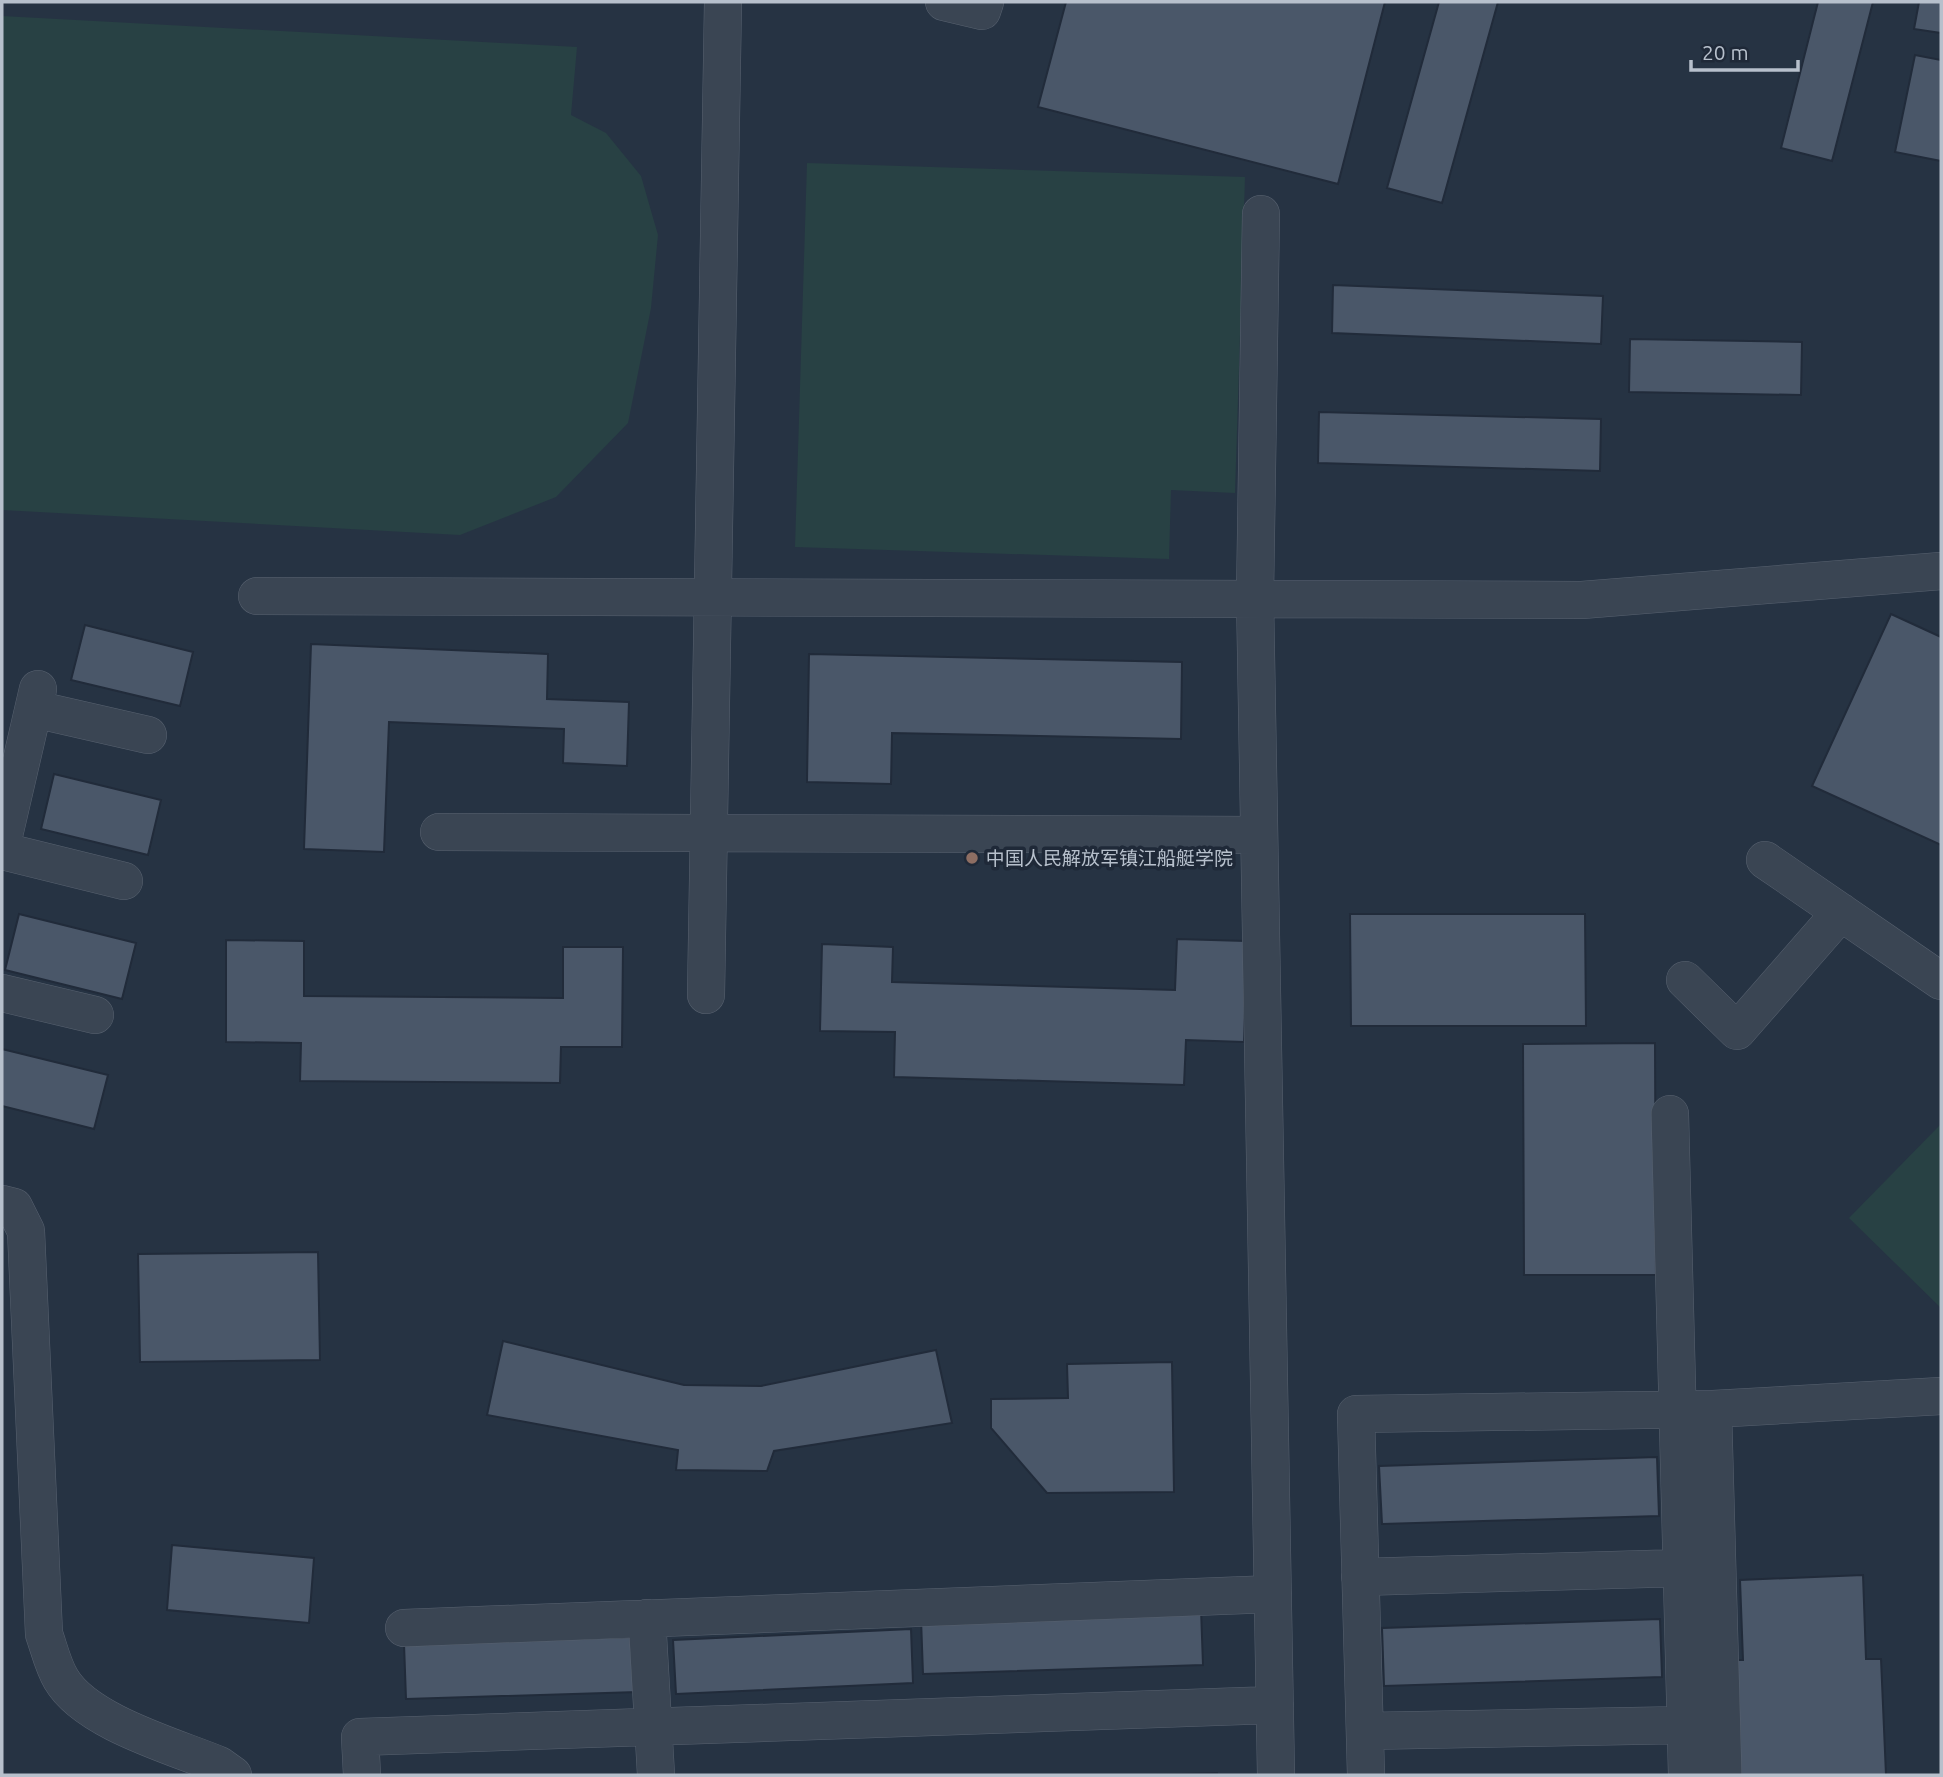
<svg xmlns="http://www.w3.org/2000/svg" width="1943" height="1777" viewBox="0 0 1943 1777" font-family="Ubuntu,'Noto Sans SC',sans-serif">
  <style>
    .green { fill: #284144 }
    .building { fill: #4a5769; stroke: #212b3a; stroke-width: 2 }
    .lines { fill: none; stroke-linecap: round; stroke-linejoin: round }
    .minor-casing { stroke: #586270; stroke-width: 38 }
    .minor { stroke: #3a4553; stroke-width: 37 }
    .education-dot { fill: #8d6e63; stroke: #1f2938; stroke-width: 2.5 }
    .labels { text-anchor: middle; stroke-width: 7; stroke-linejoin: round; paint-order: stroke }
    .poi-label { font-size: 19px; fill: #b7c0cc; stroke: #1f2938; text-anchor: start }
  </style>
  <rect width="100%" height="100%" fill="#263343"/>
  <path class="green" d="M2,16L577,47L571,115L606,133L641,176L658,235L651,308L628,423L556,497L460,535L2,510Z
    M807,163L1245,177L1235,493L1171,490L1169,559L795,547Z
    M1941,1124V1308L1849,1218Z"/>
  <path class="building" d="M1066,2H1385L1338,184L1038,107Z
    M1439,2H1498L1442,203L1387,188Z
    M1818,2H1873L1832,161L1781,148Z
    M1919,2H1941V33L1914,29Z
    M1915,55L1941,60V161L1895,152Z
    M1333,285L1603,296L1601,344L1332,333Z
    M1630,339L1802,342L1801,395L1629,392Z
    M1319,412L1601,419L1600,471L1318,463Z
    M1891,614L1941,637V845L1812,786Z
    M85,625L193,652L180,706L71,680Z
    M311,644L548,654L547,699L629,702L627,766L563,763L564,729L389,722L384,852L304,849Z
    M809,654L1182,662L1181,739L892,733L891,784L807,782Z
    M54,774L161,800L148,855L41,829Z
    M19,914L136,943L122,999L5,970Z
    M1350,914H1585L1586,1026H1351Z
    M1177,939L1246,941L1244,1042L1186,1040L1184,1085L894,1077L895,1032L820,1031L822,944L893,947L892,982L1175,990Z
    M226,940L304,941V996L563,998V947H623L622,1047H561L560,1083L300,1081L301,1043L226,1042Z
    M1655,1043L1656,1275H1524L1523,1044Z
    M2,1049L108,1075L94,1129L2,1106Z
    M318,1252L320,1360L140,1362L138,1254Z
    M503,1341L684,1385L761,1386L936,1350L952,1423L774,1451L767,1471L676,1470L678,1450L487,1415Z
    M1172,1362L1174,1492L1047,1493L991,1428V1399L1068,1398L1067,1364Z
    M1657,1457L1659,1516L1382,1524L1379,1466Z
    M172,1545L314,1558L309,1623L167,1610Z
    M1863,1575L1866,1659H1881L1886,1775H1738L1733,1660H1743L1740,1580Z
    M1201,1609L1203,1665L923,1674L921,1619Z
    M1660,1619L1662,1677L1384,1686L1382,1628Z
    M911,1629L913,1683L676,1694L673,1640Z
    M636,1637L638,1692L406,1699L404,1644Z
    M1217,1773V1775H1146Z"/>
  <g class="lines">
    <defs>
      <path id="minor" d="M944,2L982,11L985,2
        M1261,214L1255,597L1276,1775
        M257,596L1582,600L1941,571
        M34,709L148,735
        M439,832L1259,835
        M2,844L38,689
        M2,851L124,881
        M1765,860L1941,981
        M1685,980L1737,1031L1841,912
        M2,993L95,1015
        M706,995L723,2
        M1670,1114L1687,1775
        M2,1204L14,1207L26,1231L44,1634C49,1648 53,1666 61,1679C86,1722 173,1746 219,1765L233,1775
        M1360,1577L1682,1568
        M647,1618L656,1775
        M404,1628L1273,1594
        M1365,1731L1686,1725
        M362,1775L360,1737L1275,1705
        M1366,1775L1356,1414L1713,1409
        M1723,1775L1713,1409L1941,1396"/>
    </defs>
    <use href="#minor" class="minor-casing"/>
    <use href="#minor" class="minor"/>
  </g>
  <circle class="education-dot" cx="972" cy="858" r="7"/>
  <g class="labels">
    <g class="poi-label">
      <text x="986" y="865">中国人民解放军镇江船艇学院</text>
    </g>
  </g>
  <rect width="1943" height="1777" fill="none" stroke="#b7c0cc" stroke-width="7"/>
  <path d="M1691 60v10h107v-10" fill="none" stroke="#b7c0cc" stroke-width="3.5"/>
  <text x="1702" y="60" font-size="21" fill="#b7c0cc" stroke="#1f2938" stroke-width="5" paint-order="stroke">20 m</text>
</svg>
